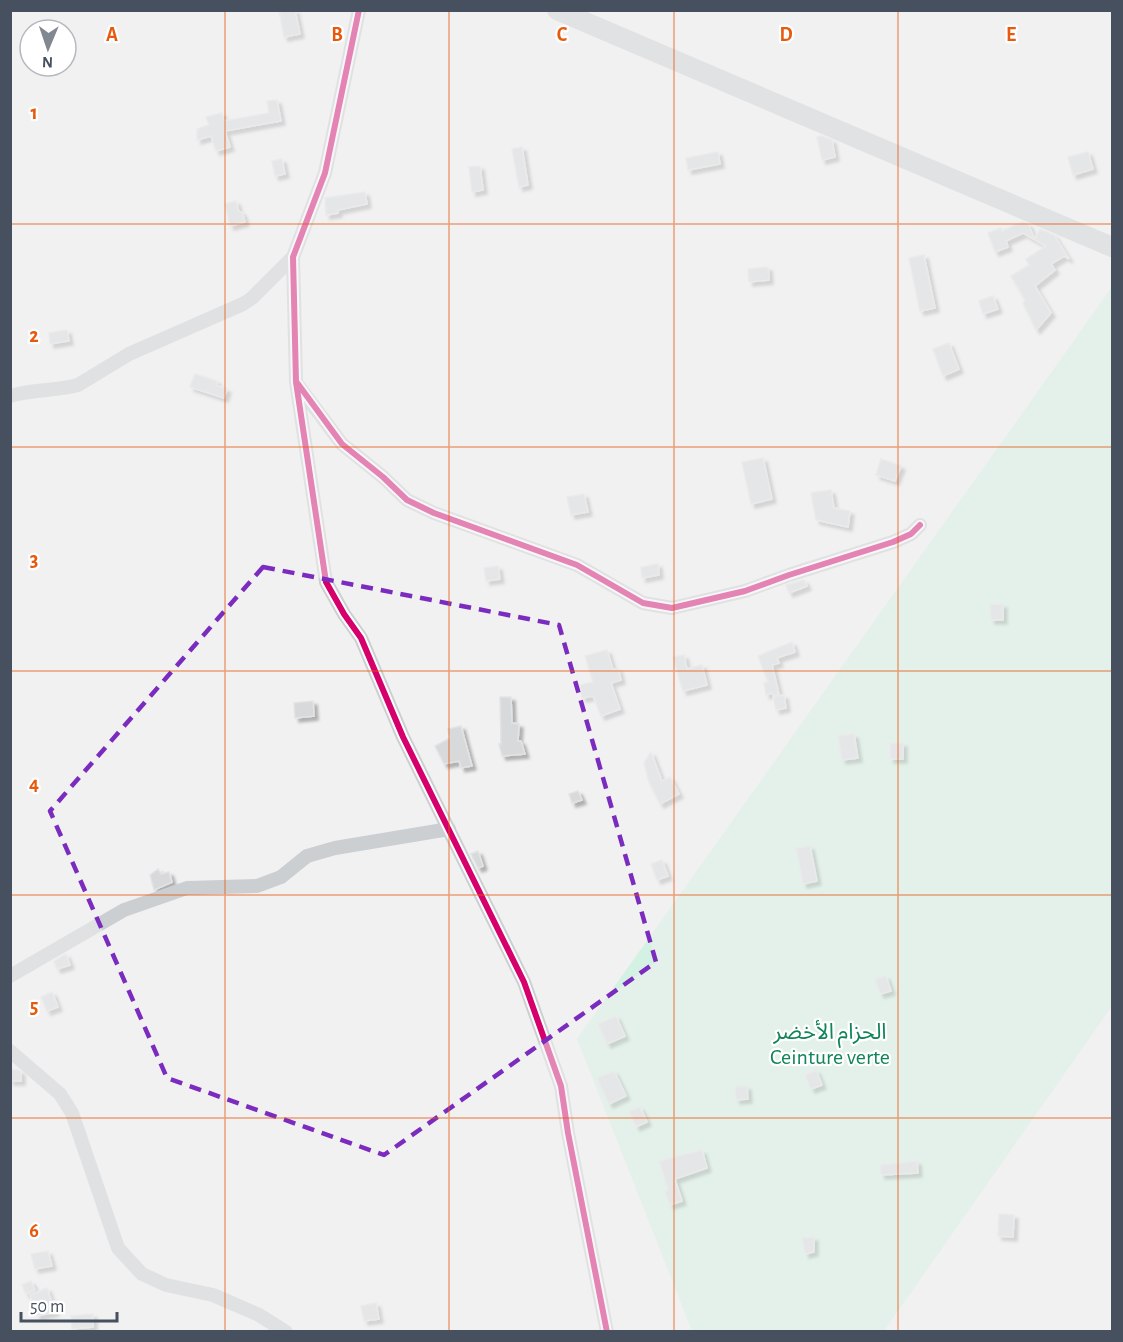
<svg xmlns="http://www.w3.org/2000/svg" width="1123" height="1342" viewBox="0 0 1123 1342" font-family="'Alegreya Sans','Noto Sans Arabic',sans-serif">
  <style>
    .green { fill: #d4f2e3 }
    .building { fill: #d8d9db; stroke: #e2e3e4; stroke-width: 1.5; filter: url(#shadow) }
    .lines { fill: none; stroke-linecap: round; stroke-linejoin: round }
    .street { stroke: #cccfd2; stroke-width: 14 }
    .secondary { stroke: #cdd0d3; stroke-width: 20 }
    .cycleway-casing { stroke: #fff; stroke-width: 10 }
    .cycleway { stroke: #d6006c; stroke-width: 6 }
    .marked { fill: none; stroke: #7b2cbf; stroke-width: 4.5; stroke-dasharray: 12 8; stroke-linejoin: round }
    .grid { fill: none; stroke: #e8590c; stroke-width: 1.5; stroke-opacity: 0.55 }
    .labels { text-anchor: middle; stroke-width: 4.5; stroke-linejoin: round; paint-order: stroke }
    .park-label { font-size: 22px; fill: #128558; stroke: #fff }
    .grid-label { font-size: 20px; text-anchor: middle; font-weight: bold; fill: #e8590c; stroke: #fff; stroke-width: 4.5; stroke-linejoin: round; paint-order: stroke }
  </style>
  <defs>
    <filter id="shadow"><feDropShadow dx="4" dy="4" stdDeviation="1.5" flood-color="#0004"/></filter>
  </defs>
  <rect width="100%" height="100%" fill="#f1f1f1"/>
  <path class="green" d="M1112,287V1006L884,1331H692L577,1039Z"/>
  <path class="building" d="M279,10H295L300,34L284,37Z
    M277,100L281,121L225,131L230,147L216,151L211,136L197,140V129L209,125L206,117L222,113L224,121L269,113L267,101Z
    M821,136L832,140L835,157L822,160L817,137Z
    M522,147L528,185L519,187L512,149Z
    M718,152L720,164L688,170L686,158Z
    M1088,152L1093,169L1073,175L1068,157Z
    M282,159L285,174L275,176L272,161Z
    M480,166L483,190L472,192L469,167Z
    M365,192L367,204L338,210V213L326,215L325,198Z
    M236,201L239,212H242L245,222L230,226L225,204Z
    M1022,222L1028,224L1035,239L1040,229L1054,235L1069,259L1064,256L1051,264L1055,270L1035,286L1051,313L1036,330L1023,303L1025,300L1011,276L1029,265L1026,259L1046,246L1023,233L1006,241L1008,247L995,252L988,233L1001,228L1002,231Z
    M924,255L935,308L920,311L909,258Z
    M768,267L769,280L749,282L748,269Z
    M993,296L998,309L983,314L979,301Z
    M67,330L69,341L50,344L49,333Z
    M949,343L959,369L943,376L933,349Z
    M195,374L217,381L216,385L227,389L224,398L190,387Z
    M763,458L772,499L751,504L742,462Z
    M881,459L901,466L895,481L876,475Z
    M831,490L834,508L850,511L848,527L816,520L811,493Z
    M584,494L588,512L571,515L567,497Z
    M658,564L659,575L642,578L641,567Z
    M498,566L500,579L486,581L484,568Z
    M804,580L807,586L789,593L786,585Z
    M1003,604V620H991L990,605Z
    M792,642L795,652L777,658L779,663L772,665L779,694L773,696L772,693L766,695L764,683L768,682L758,656Z
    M607,650L613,670L618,668L621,680L611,683L620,709L601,716L593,696L582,698L580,685L593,682L585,656Z
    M684,655L687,669L702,665L707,685L683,691L673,657Z
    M784,695L786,708L776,710L773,697Z
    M500,697H511L512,723L519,724L518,741H521L525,754L502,756L499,744H501Z
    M313,701L314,716L295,718L294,703Z
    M461,726L472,766L461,768L459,761L444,764L435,746L450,738L448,729Z
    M854,734L858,758L842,760L838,736Z
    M890,743H903V759H890Z
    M651,752L662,781L670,777L679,794L660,804L649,782L644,763Z
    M578,791L582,800L572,803L569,794Z
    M810,846L817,881L803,884L796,848Z
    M478,851L483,866L478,868L471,854Z
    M662,860L668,876L657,880L651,864Z
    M158,869L161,874L169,872L172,882L154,890L150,875Z
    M66,954L70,965L57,969L54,961Z
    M886,976L891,991L880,994L875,979Z
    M52,992L58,1007L47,1011L41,997Z
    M616,1016L625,1036L607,1044L598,1024Z
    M10,1070H18L21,1072V1081H10Z
    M816,1070L822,1085L811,1089L805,1075Z
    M614,1071L626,1096L609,1104L597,1078Z
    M747,1086L748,1099L736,1100L735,1087Z
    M640,1107L647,1122L636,1127L629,1111Z
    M702,1150L707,1168L675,1179L682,1201L670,1205L665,1192L668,1190L659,1161Z
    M917,1161L918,1173L881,1175L880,1165Z
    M999,1214L1014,1215L1013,1237L998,1236Z
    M814,1237V1252L805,1254L802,1238Z
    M48,1251L52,1266L35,1269L31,1254Z
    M31,1281L35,1290L26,1294L22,1285Z
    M47,1288L55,1312L37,1316L30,1295Z
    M376,1303L379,1319L364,1321L361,1306Z
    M93,1314V1327L72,1329L71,1316Z"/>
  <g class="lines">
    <path class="street" d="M359,10L325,173L293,257L296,382L326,582L344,614L361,638L403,737L524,982L561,1086L568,1133L607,1332
      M297,384L342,444L383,477L407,500L434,513L577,565L643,603L672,608L745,591L789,575L893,542L911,534L920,525
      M10,396C33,389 56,391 78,385L129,354L243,304L252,298L293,257
      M10,976L124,910L187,888L257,886L281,877L307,856L335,848L449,829
      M10,1051L60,1094L72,1113L118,1248L142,1274L166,1285L213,1295L259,1315L286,1332"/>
    <path class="secondary" d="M557,10L1112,247"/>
    <defs>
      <path id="cycleway" d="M359,10L325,173L293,257L296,382L326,582L344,614L361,638L403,737L524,982L561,1086L568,1133L607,1332
        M298,384L342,444L383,477L407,500L434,513L577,565L643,603L672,608L745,591L789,575L893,542L911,534L920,525"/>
    </defs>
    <use href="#cycleway" class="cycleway-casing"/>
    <use href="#cycleway" class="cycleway"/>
  </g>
  <path d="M0 0H1123V1342H0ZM263,567L559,625L656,962L384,1155L167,1078L50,811Z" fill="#f1f1f1" fill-opacity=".55" fill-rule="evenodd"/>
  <path class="marked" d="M263,567L559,625L656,962L384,1155L167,1078L50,811Z"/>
  <path class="grid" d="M225,10V1332M449,10V1332M674,10V1332M898,10V1332M10,224H1112M10,447H1112M10,671H1112M10,895H1112M10,1118H1112"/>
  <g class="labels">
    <g class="park-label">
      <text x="830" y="1039">الحزام الأخضر<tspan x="830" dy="25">Ceinture verte</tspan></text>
    </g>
  </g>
  <g class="grid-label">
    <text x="112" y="41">A</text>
    <text x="337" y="41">B</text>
    <text x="562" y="41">C</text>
    <text x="786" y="41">D</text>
    <text x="1011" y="41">E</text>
    <text x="34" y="119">1</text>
    <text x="34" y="342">2</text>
    <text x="34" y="566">3</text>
    <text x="34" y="790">4</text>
    <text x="34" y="1013">5</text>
    <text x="34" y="1237">6</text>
  </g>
  <rect width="1123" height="1342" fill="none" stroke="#46505e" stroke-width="24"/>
  <g transform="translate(48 48) rotate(182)"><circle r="28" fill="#ffffff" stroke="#b5b9bf" stroke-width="1.5"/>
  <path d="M0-4.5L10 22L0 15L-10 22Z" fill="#828891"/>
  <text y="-9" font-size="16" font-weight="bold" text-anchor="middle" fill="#46505e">N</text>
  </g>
  <path d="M21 1312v9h96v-9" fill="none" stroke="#46505e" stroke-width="3"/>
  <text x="30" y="1312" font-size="18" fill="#46505e" stroke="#ffffff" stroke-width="4.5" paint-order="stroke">50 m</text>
</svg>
